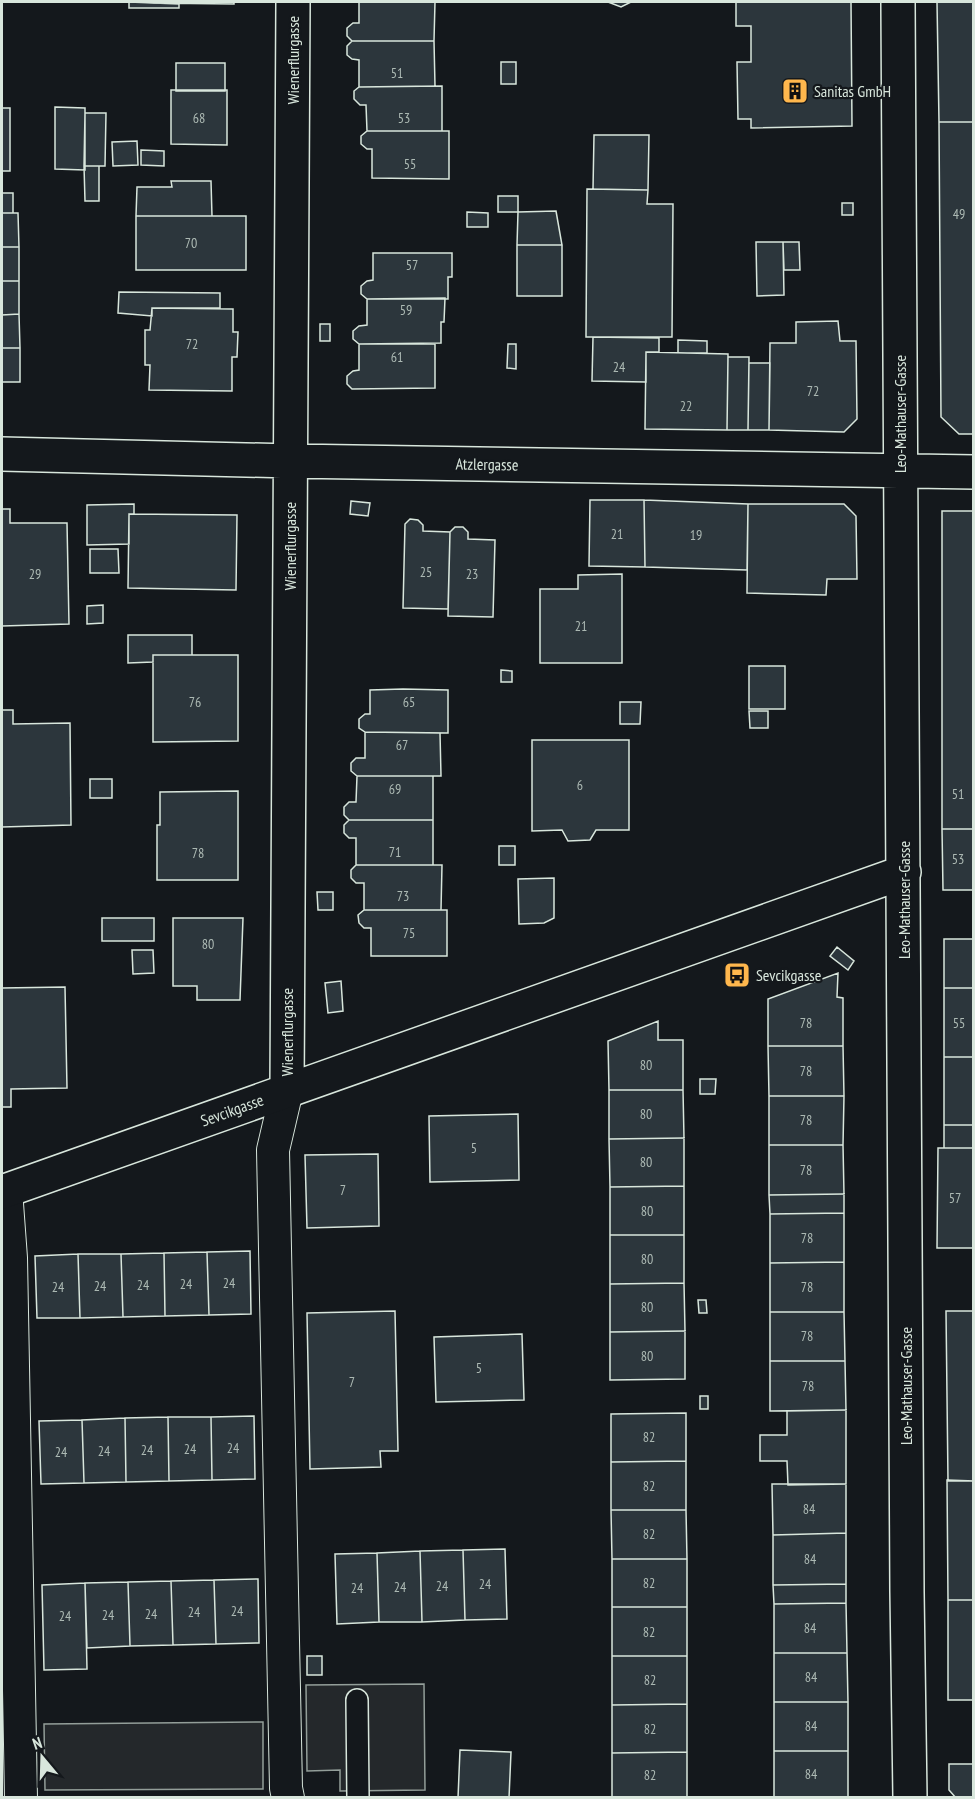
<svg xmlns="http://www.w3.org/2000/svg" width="975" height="1799" viewBox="0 0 975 1799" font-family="'PT Sans Narrow',sans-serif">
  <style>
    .parking { fill: #24282b; stroke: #939e99; stroke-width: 1.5 }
    .building { fill: #2c363c; stroke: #d8e6dc; stroke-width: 1.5 }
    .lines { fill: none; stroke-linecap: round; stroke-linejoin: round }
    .service-casing { stroke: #d8e6dc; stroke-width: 24 }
    .pedestrian-casing { stroke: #d8e6dc; stroke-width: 34 }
    .minor-casing { stroke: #d8e6dc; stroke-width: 36 }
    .service { stroke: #14181c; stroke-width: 21 }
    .pedestrian { stroke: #14181c; stroke-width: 32 }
    .minor { stroke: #14181c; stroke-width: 33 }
    .labels { text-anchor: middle; stroke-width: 4.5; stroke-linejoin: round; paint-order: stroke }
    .number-label { font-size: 14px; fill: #adbab4 }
    .street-label { font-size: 16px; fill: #d8e6dc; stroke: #14181c }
    .poi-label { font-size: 16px; fill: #d8e6dc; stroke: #14181c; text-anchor: start }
  </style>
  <rect width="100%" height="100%" fill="#14181c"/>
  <path class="parking" d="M424,1684L425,1790L340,1791V1770L307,1771L306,1685Z
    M263,1722V1789L45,1790L44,1724Z"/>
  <path class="building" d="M129,2L179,4V8H129Z
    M146,2H234V4L146,3Z
    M359,2H435L434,41H352L347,36V28L353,23H359Z
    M608,2H631L621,7Z
    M736,2H851L852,126L751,128V119H738L737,62H751V26H736Z
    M937,2H974V122H939Z
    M352,41H434L435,86L359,87V60L352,59L347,55V46Z
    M501,62H516V84H501Z
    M176,63H225V91H176Z
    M442,86V131H367L366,105H360L354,99V91L359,87Z
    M171,90H227V145L171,144Z
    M55,107L85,108V170L55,169Z
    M2,108H10V171H2Z
    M85,113H106L105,166H84Z
    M939,122H974V434H959L941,417Z
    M367,131H449V179L372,178V149H367L361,144V136Z
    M594,135H649L648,190L593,189Z
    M137,141L138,165L113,166L112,142Z
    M141,150L164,151V166L141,165Z
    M84,166H99V201H85Z
    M171,181H211L212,216H136L137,187H172Z
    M587,189L648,190L647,204H673L672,337H586Z
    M2,193H13V213H2Z
    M498,196H518V212H498Z
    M842,203H853V215H842Z
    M556,211L562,245H517L518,212Z
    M467,212L488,213V227H467Z
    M2,213H18L19,247H2Z
    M136,216H246V270H136Z
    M756,242H783L784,295L757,296Z
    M783,242H799L800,270H784Z
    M517,245H562V296H517Z
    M2,247H19V281H2Z
    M373,253H452V277H448V299H367L361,294V286L367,281L373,280Z
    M2,281H19V314L2,315Z
    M119,292L220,293V308H152V316L118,313Z
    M445,298L444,322H441V343L359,344L353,339V331L359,326L367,325V299Z
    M152,308L233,309V332H238L237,357H232V391L149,390L150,365H145V330H150Z
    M19,314L20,348H2V315Z
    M838,321L840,341H856L857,419L844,432L769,430L770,343H796V322Z
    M320,324H330V341H320Z
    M593,337L659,338V352H646V382L592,381Z
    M678,340L707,341V353H678Z
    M359,344H435V388L352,389L347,384V376L353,371L359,370Z
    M508,344H516V369L507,368Z
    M2,348H20V382H2Z
    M646,352L728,354L727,430L645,429Z
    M728,357H749L748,430H727Z
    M749,363H770L769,430H748Z
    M590,500H644L645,567L589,566Z
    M644,500L748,504L747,570L645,567Z
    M351,501L370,503L368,516L350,514Z
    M134,504V514H129V544L87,545V505Z
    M748,504H844L856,516L857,579H827L826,595L747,593Z
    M2,509H10V523H67L69,624L2,626Z
    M942,511H974V829H942Z
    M129,514L237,515L236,590L128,588Z
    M410,519L418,520L423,525V531L450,532L448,609L403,608L405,524Z
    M455,527H463L468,532V539L495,540L493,617L448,616L450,532Z
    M90,549H118L119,573H90Z
    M622,574V663H540V589H578V575Z
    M103,605V623L87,624V606Z
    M128,635H192V655H153V662L128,663Z
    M153,655H238V741L153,742Z
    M749,666H785V709H749Z
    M501,670L512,671V682H501Z
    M403,689L448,690V733L365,732L359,728V719L365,714H370V690Z
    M620,702H641L640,724H620Z
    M2,710H13V724L70,723L71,825L2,827Z
    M749,711H768V728H750Z
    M365,732L440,733L441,776H357L351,771V763L356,758H365Z
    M532,740H629V830H596L590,840L568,841L562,830L532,831Z
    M357,776H433V820H349L344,815V807L349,802H356Z
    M90,779H112V798H90Z
    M238,791V880H157V825H160V792Z
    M349,820H433V865H356V838H349L344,833V825Z
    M942,829H974V890H943Z
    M499,846H515V865H499Z
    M356,865H442L441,910H364V883H356L351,878V870Z
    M554,878V918L544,923L519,924L518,879Z
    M317,892H333V910H318Z
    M364,910H447V956H371V928H364L359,923L358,915Z
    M102,918H154V941H102Z
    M173,918H243L240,1000H197V986H173Z
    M944,939H974V988H944Z
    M837,947L854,961L848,970L830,956Z
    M132,950H153L154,973L133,974Z
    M838,973L837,997L843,998V1046H768V999Z
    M341,981L343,1011L328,1013L325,983Z
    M65,987L67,1088L11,1089V1107H2V988Z
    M944,988H974V1057H944Z
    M658,1021V1040H683V1090H609L608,1041Z
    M768,1046H843L844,1096H769Z
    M944,1057H974V1125H944Z
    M700,1079H716L715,1094H700Z
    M609,1090H683L684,1138L609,1139Z
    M769,1096H844L843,1145H769Z
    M518,1114L519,1180L430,1182L429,1116Z
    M944,1125H974V1148H944Z
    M684,1138V1186L610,1187L609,1139Z
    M769,1145H843L844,1194L769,1195Z
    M938,1148H974V1248H937Z
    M378,1154L379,1226L307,1228L305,1155Z
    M684,1186V1235H610V1187Z
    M844,1194V1213L770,1214L769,1195Z
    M844,1213V1262L770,1263V1214Z
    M610,1235H684V1283L610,1284Z
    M250,1251L251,1314L209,1315L207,1252Z
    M207,1252L209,1315L165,1316L164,1253Z
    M164,1253L165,1316L123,1317L121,1254Z
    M78,1254L80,1318H37L35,1256Z
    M78,1254H121L123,1317L80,1318Z
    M844,1262V1312H770V1263Z
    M684,1283L685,1331L610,1332V1284Z
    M698,1300H706L707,1313H699Z
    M395,1311L398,1451H380L381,1467L310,1469L307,1313Z
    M946,1311H974V1481H948Z
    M770,1312H844L845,1361H770Z
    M685,1331V1379L610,1380V1332Z
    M522,1334L524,1400L436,1402L434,1337Z
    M770,1361H845L846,1410L770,1411Z
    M700,1396H708V1409H700Z
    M846,1410V1484L788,1485L787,1461H760V1435H787V1411Z
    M686,1413V1461L611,1462V1414Z
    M254,1416L255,1479L212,1480L211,1417Z
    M168,1417H211L212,1480L169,1481Z
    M168,1417L169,1481L126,1482L125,1418Z
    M125,1418L126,1482L84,1483L82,1420Z
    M82,1420L84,1483L41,1484L39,1421Z
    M686,1461V1510H611V1462Z
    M947,1480L974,1481V1600H948Z
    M772,1484H846V1533L773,1535Z
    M611,1510H686L687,1559H612Z
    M846,1533V1584L773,1585V1535Z
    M505,1549L507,1619L465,1620L463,1550Z
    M463,1550L465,1620L422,1622L420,1551Z
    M420,1551L422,1622H379L377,1553Z
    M377,1553L379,1622L337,1624L335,1554Z
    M612,1559H687V1607H612Z
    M258,1579L259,1643L216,1644L214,1580Z
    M214,1580L216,1644L173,1645L171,1581Z
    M171,1581L173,1645L130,1646L128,1582Z
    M128,1582L130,1646L87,1648L85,1583Z
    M85,1583L87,1669L44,1670L42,1585Z
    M846,1584V1603L774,1604L773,1585Z
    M948,1600H974V1700H948Z
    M846,1603L847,1653H774V1604Z
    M612,1607H687V1656H612Z
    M774,1653H847L848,1702H774Z
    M307,1656H322V1675H307Z
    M612,1656H687V1704L612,1705Z
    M774,1702H848V1751H774Z
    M687,1704V1752L612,1753V1705Z
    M460,1750L511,1752L509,1798H458Z
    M774,1751H848V1798H774Z
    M687,1752V1798H612V1753Z
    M949,1764H974V1798H956L949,1790Z"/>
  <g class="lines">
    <defs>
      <path id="service" d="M357,1700L358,1798"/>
      <path id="pedestrian" d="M287,1090L273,1150L286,1788L288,1798
        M6,1190L11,1258L21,1798"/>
      <path id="minor" d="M898,2L907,1592L910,1798
        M2,454L291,461L974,472
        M287,1090L293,2
        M2,1192L904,872"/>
    </defs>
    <use href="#service" class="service-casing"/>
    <use href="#pedestrian" class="pedestrian-casing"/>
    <use href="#minor" class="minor-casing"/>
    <use href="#service" class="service"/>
    <use href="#pedestrian" class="pedestrian"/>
    <use href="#minor" class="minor"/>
  </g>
  <defs>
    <symbol id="building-square" viewBox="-11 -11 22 22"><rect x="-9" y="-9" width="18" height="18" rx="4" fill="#ffb74d" stroke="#14181c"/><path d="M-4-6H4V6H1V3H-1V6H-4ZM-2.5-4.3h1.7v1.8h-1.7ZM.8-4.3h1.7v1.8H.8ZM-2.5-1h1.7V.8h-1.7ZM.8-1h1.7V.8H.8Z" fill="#111"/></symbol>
    <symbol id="bus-square" viewBox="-11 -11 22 22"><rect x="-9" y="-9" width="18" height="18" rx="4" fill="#ffb74d" stroke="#14181c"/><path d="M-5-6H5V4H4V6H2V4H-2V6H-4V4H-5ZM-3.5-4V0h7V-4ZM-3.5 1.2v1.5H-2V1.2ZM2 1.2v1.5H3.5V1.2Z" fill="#111"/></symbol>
  </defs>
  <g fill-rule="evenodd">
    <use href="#building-square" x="780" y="76" width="30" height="30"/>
    <use href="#bus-square" x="722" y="960" width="30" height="30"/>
  </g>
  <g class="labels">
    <g class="number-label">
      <text x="397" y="78">51</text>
      <text x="199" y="123">68</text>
      <text x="404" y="123">53</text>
      <text x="410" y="169">55</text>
      <text x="959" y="219">49</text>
      <text x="191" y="248">70</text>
      <text x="412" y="270">57</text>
      <text x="406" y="315">59</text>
      <text x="192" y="349">72</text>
      <text x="397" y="362">61</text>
      <text x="619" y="372">24</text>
      <text x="813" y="396">72</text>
      <text x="686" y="411">22</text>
      <text x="617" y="539">21</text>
      <text x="696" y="540">19</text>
      <text x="426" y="577">25</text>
      <text x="35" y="579">29</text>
      <text x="472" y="579">23</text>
      <text x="581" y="631">21</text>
      <text x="195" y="707">76</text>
      <text x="409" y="707">65</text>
      <text x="402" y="750">67</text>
      <text x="580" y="790">6</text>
      <text x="395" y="794">69</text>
      <text x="958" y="799">51</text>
      <text x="395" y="857">71</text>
      <text x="198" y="858">78</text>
      <text x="958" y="864">53</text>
      <text x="403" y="901">73</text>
      <text x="409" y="938">75</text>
      <text x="208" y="949">80</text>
      <text x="806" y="1028">78</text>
      <text x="959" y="1028">55</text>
      <text x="646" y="1070">80</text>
      <text x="806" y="1076">78</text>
      <text x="646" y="1119">80</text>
      <text x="806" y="1125">78</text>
      <text x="474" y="1153">5</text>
      <text x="646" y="1167">80</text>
      <text x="806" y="1175">78</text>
      <text x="343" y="1195">7</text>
      <text x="955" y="1203">57</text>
      <text x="647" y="1216">80</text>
      <text x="807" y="1243">78</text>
      <text x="647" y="1264">80</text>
      <text x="229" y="1288">24</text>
      <text x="186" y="1289">24</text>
      <text x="143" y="1290">24</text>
      <text x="100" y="1291">24</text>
      <text x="58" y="1292">24</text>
      <text x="807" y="1292">78</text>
      <text x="647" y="1312">80</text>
      <text x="807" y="1341">78</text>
      <text x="647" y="1361">80</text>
      <text x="479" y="1373">5</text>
      <text x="352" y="1387">7</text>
      <text x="808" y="1391">78</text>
      <text x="649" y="1442">82</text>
      <text x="233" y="1453">24</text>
      <text x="190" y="1454">24</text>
      <text x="147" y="1455">24</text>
      <text x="104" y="1456">24</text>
      <text x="61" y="1457">24</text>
      <text x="649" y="1491">82</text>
      <text x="809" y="1514">84</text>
      <text x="649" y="1539">82</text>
      <text x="810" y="1564">84</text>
      <text x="649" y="1588">82</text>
      <text x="485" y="1589">24</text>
      <text x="442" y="1591">24</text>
      <text x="400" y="1592">24</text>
      <text x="357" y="1593">24</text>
      <text x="237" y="1616">24</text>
      <text x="194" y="1617">24</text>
      <text x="151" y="1619">24</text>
      <text x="108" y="1620">24</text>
      <text x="65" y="1621">24</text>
      <text x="810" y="1633">84</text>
      <text x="649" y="1637">82</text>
      <text x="811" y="1682">84</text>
      <text x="650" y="1685">82</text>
      <text x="811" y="1731">84</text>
      <text x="650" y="1734">82</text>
      <text x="811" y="1779">84</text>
      <text x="650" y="1780">82</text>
    </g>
    <g class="street-label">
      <text transform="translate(293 60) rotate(-90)" y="6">Wienerflurgasse</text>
      <text transform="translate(900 414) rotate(-90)" y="6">Leo-Mathauser-Gasse</text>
      <text transform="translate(487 464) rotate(1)" y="6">Atzlergasse</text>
      <text transform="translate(290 546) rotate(-90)" y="6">Wienerflurgasse</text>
      <text transform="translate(904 900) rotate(-90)" y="6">Leo-Mathauser-Gasse</text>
      <text transform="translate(287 1032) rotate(-90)" y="6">Wienerflurgasse</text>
      <text transform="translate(232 1110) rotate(-20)" y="6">Sevcikgasse</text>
      <text transform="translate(906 1386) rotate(-90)" y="6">Leo-Mathauser-Gasse</text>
    </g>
    <g class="poi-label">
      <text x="814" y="97">Sanitas GmbH</text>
      <text x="756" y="981">Sevcikgasse</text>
    </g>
  </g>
  <rect width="975" height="1799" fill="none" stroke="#d8e6dc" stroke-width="6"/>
  <g transform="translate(42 1757) rotate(341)" stroke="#14181c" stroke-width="4.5" paint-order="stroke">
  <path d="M0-4.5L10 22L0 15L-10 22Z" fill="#d8e6dc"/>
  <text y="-9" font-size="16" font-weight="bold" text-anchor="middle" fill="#d8e6dc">N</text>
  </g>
</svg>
